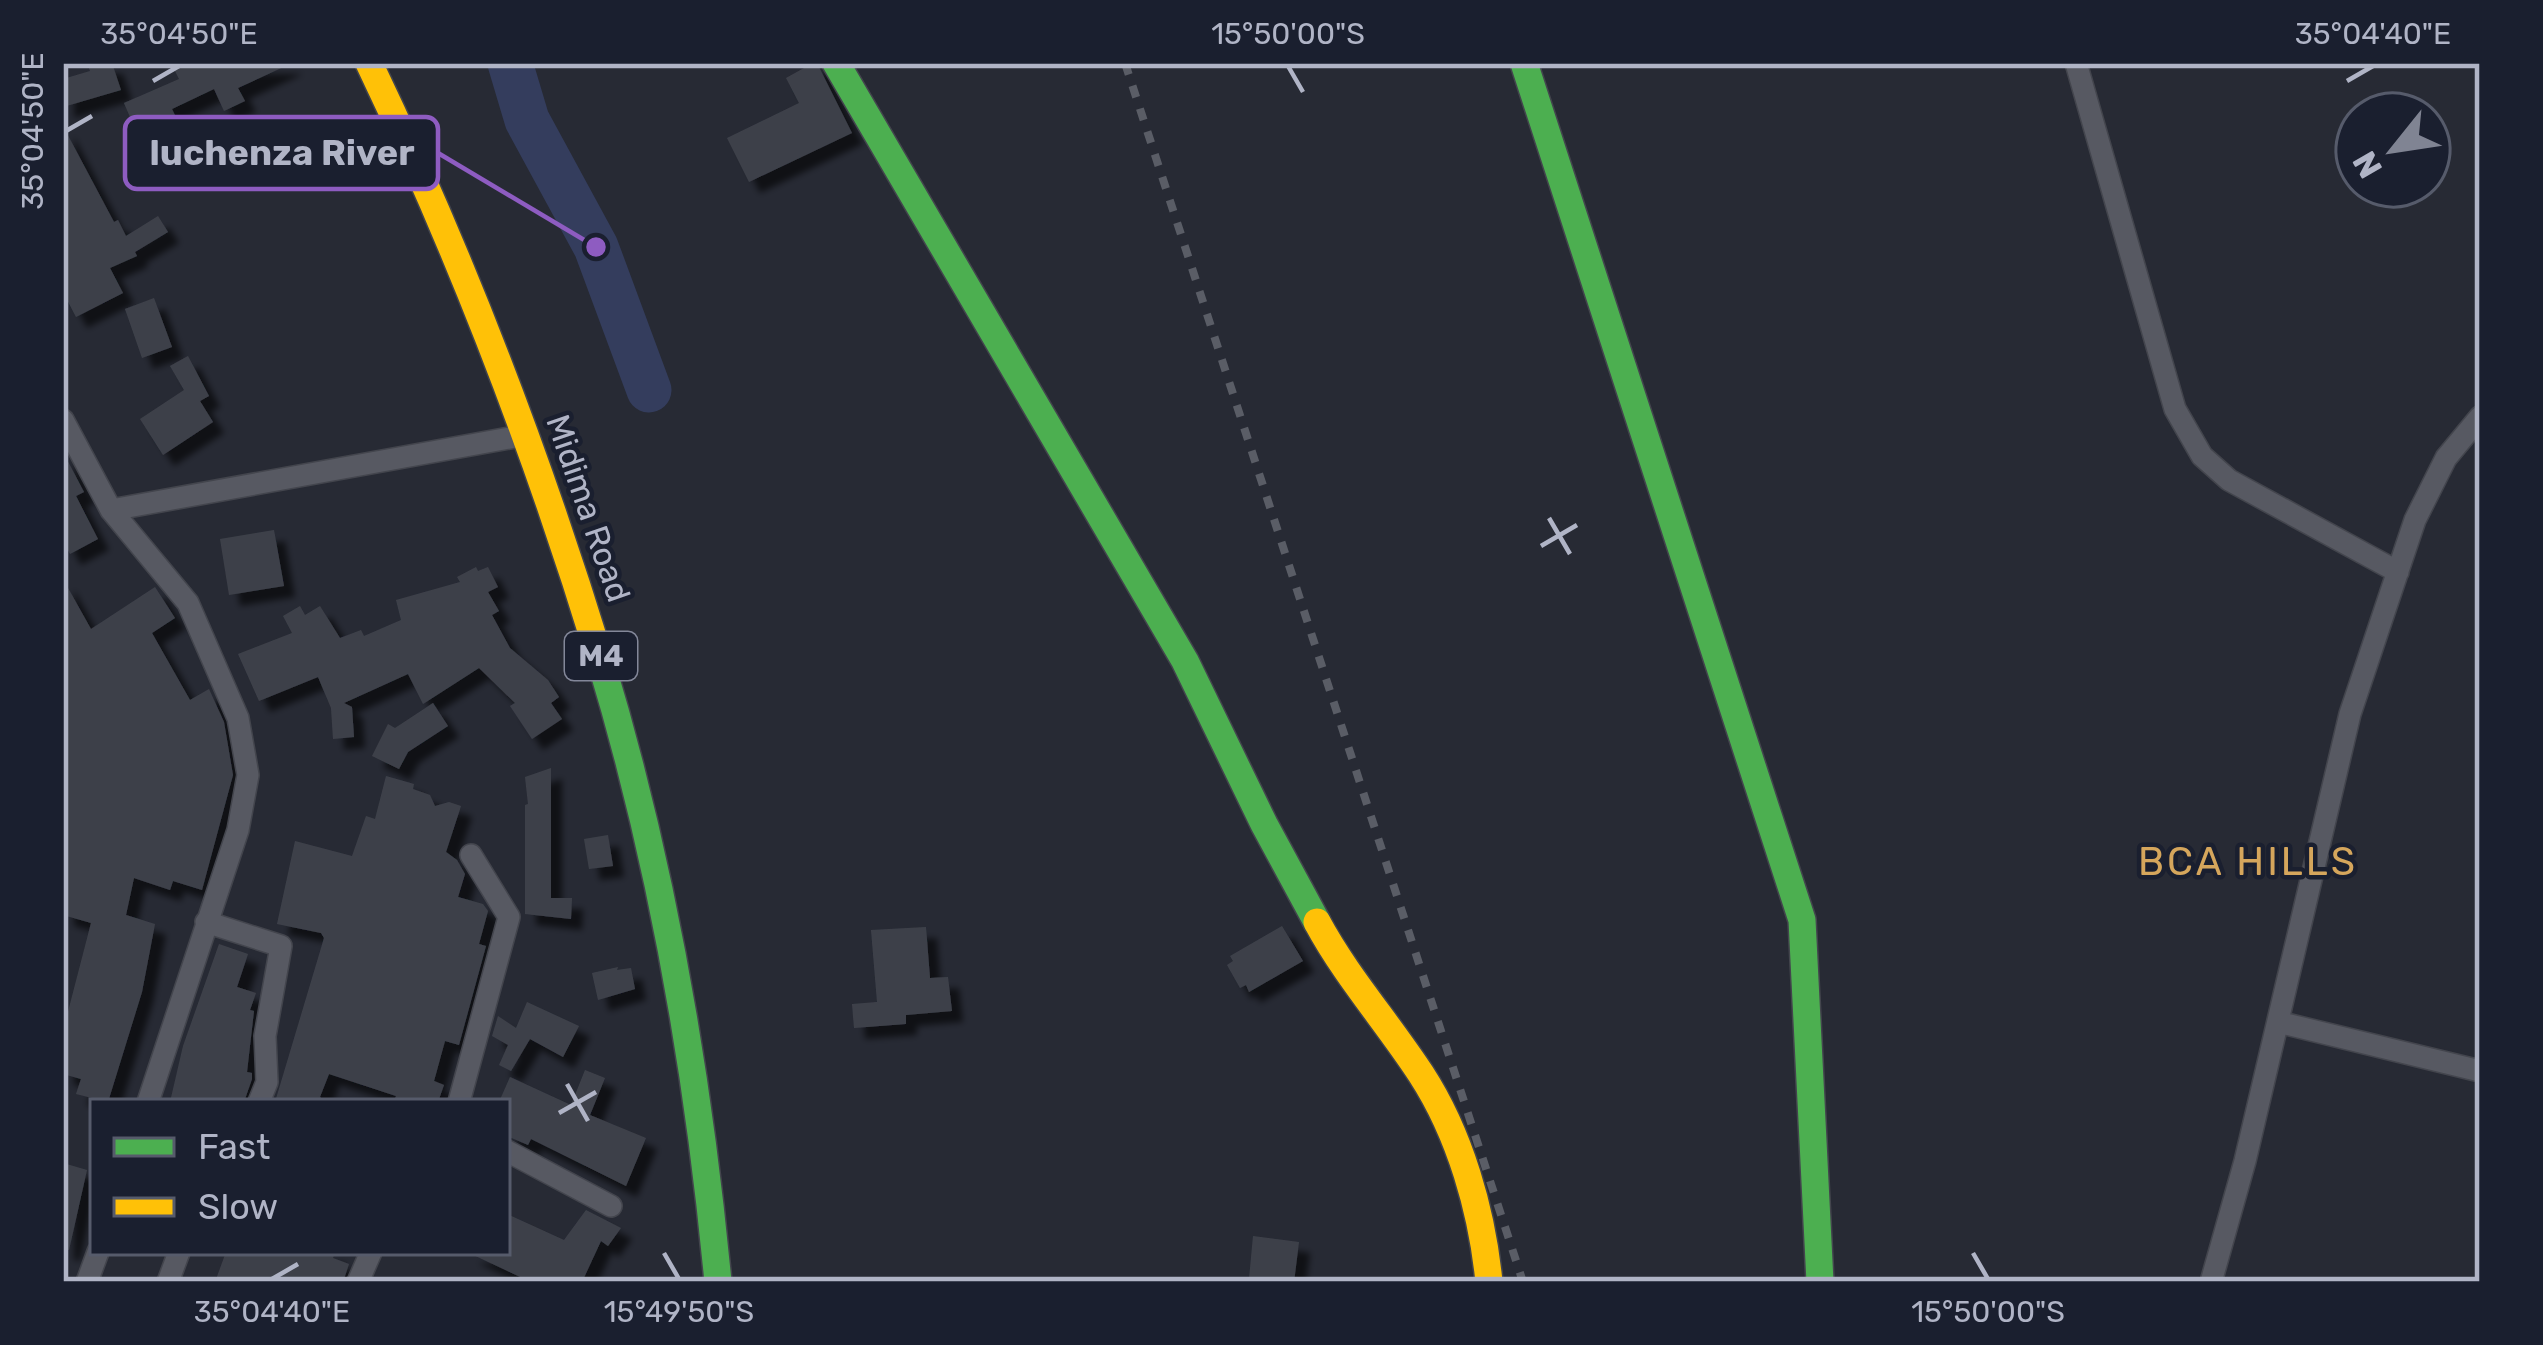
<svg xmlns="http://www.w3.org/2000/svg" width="2543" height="1345" viewBox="0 0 2543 1345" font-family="Rubik,sans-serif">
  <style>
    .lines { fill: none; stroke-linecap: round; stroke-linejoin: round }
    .river { stroke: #343d5d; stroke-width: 45 }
    .building { fill: #3e414a; filter: url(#shadow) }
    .street-casing { stroke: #43454d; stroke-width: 24 }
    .fast-casing { stroke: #43454d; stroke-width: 30 }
    .slow-casing { stroke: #43454d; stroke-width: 30 }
    .street { stroke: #575962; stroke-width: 21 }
    .fast { stroke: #4caf50; stroke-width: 27 }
    .slow { stroke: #ffc107; stroke-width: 27 }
    .rail { stroke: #5a5d66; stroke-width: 8; stroke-dasharray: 12 12; stroke-linecap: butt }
    .ticks { fill: none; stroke: #b0b4c6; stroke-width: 4.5 }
    .labels { text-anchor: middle; stroke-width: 9; stroke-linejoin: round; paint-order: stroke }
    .shield { fill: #1a1f2f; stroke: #838799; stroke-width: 3 }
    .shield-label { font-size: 30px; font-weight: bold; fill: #b0b4c6 }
    .street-label { font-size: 33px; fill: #b0b4c6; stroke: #1a1f2f }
    .quarter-label { font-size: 39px; letter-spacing: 3px; fill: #d5a65c; stroke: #1a1f2f }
    .leader { fill: none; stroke: #8e5cc1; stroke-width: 4.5 }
    .callout-dot { fill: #8e5cc1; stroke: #1a1f2f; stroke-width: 4.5 }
    .callout { fill: #1a1f2f; stroke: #8e5cc1; stroke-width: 4.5 }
    .callout-label { font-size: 36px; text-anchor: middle; font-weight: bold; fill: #b0b4c6 }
    .neatline { fill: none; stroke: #b0b4c6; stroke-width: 4.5 }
    .ticks-label { font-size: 30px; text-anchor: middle; fill: #b0b4c6 }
  </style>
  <defs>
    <filter id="shadow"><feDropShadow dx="11" dy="11" stdDeviation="3" flood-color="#0009"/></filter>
  </defs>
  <rect width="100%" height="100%" fill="#272a34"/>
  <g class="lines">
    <path class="river" d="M510,63L527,120L596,247L649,390"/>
  </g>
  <path class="building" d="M87,63H112L121,90L63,107V79L90,71Z
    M171,63H292L238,88L245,101L224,111L214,89L172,109L181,128L142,145L124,103L179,79Z
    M813,63H817L852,133L749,182L727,138L799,103L786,78Z
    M63,126L114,222L118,220L126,236L158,216L168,232L135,252L137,256L110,268L123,293L76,317L63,292Z
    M154,298L172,347L142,358L125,309Z
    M188,356L209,396L200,401L213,422L163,455L140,419L184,390L170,366Z
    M63,452L84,492L76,496L98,539L70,554L63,541Z
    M274,530L284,586L229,595L220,539Z
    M476,567L478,571L488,567L498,587L488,592L499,611L492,615L510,648L548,680L559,697L551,703L562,719L532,739L510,706L515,703L479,668L423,704L408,674L344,703L352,707L354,737L333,739L331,708L318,677L259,701L238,654L292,633L283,616L300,606L305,615L320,606L340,638L361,630L364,636L401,620L396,600L460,582L457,577Z
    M63,579L91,629L155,587L175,618L152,633L190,700L209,689L224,722L233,775L202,890L173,881L170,890L134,878L126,915L155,924L142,992L108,1102L76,1094L81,1079L63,1074V1031L91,923L63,915Z
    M433,703L448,726L408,752L399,769L372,756L388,724L395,728Z
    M551,768V898H572L571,919L525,914V805L528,804L525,777Z
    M386,776L414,784L413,789L430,795L435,806L449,802L461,806L446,852L457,860L465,874L458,897L483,904L488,911L479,944L486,946L459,1045L445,1041L434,1081L444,1085L438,1102H394L396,1096L329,1074L320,1097L325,1102H275L324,938L321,933L277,924L295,841L352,856L366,816L375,819Z
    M608,835L613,866L589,869L584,839Z
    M1282,926L1303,961L1249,992L1246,985L1240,988L1227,965L1233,961L1230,956Z
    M926,927L930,978L948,977L952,1011L906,1015V1024L854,1028L852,1004L877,1002L871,930Z
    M219,944L248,954L237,987L256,993L250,1010L254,1011L247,1072L252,1073V1079L244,1102H170L183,1046Z
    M618,967L617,970L631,968L635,989L598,1000L592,973Z
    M527,1002L579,1026L563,1057L530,1039L511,1071L499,1065L508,1045L492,1036L498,1016L516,1028Z
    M585,1070L605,1078L590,1115L646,1138L626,1186L531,1139L528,1145L507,1136V1102H499L510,1077L571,1105Z
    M63,1163L87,1170L69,1250L63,1249Z
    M586,1210L621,1228L608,1246L601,1241L582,1282H531L467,1252H507V1214L564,1240Z
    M1253,1236L1299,1242L1294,1282L1249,1279Z
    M226,1252H335L333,1258L349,1264L343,1282H215Z"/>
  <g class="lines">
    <defs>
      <path id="street" d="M2076,63L2175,409L2202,456L2229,480L2398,572
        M63,420L111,510L188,603L238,718L248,775L238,830L148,1102
        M111,510L526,435
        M206,922L281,946L265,1036L267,1082L259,1102
        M2278,1022L2480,1071
        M459,1102L509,917L471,855
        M507,1151L611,1206
        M87,1282L98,1252
        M168,1282L179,1252
        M358,1282L371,1252
        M2211,1282L2245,1161L2350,714L2415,520L2446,458L2480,417"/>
      <path id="fast" d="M836,63L1185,661L1264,824L1317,922
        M1524,63L1802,920L1820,1282
        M600,659C662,863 698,1070 718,1282"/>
      <path id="slow" d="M369,63C461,255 538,456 600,659
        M1317,922C1346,976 1387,1022 1421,1074C1460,1134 1482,1211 1489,1282"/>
    </defs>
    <use href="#street" class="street-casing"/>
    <use href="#fast" class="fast-casing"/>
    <use href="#slow" class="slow-casing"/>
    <use href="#street" class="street"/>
    <use href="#fast" class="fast"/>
    <use href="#slow" class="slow"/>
    <path class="rail" d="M1125,63L1523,1282"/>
  </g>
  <path class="ticks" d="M1288,66L1303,92M153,81L179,66M2347,81L2373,66M66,131L92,116M1549,518L1570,554M1541,546L1577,525M567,1084L588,1121M559,1113L596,1092M664,1253L679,1279M1973,1253L1988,1279M272,1279L298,1264"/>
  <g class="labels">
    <rect class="shield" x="565" y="632" width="72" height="48" rx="9"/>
    <g class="shield-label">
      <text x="601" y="666">M4</text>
    </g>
    <g class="street-label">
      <text transform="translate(589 508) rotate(71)" y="12">Midima Road</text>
    </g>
    <g class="quarter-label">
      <text x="2248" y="875">BCA HILLS</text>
    </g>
  </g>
  <path class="leader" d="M596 247L438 153"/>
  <circle class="callout-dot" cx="596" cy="247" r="12"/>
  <rect class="callout" x="125" y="117" width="313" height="72" rx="12"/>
  <g class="callout-label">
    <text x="282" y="165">luchenza River</text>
  </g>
  <rect width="2543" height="1345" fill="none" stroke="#1a1f2f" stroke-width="132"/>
  <rect x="90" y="1099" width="420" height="156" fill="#1a1f2f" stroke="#565b6b" stroke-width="3"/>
  <rect x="114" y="1138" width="60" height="18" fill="#4caf50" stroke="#565b6b" stroke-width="3"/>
  <text x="198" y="1159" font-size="36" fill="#b0b4c6">Fast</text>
  <rect x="114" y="1198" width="60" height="18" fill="#ffc107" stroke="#565b6b" stroke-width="3"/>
  <text x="198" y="1219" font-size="36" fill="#b0b4c6">Slow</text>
  <g transform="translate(2393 150) rotate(240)"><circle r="57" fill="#1a1f2f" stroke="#565b6b" stroke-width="3"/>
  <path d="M0-9L21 45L0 30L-21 45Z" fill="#808493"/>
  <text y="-18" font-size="33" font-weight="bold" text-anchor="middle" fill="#b0b4c6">N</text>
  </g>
  <rect x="66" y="66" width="2411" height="1213" class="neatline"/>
  <g class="ticks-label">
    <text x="179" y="44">35°04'50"E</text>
    <text x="1288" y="44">15°50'00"S</text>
    <text x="2373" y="44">35°04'40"E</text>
    <text transform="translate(33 131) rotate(-90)" y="10">35°04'50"E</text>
    <text x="272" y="1322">35°04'40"E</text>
    <text x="679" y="1322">15°49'50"S</text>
    <text x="1988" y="1322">15°50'00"S</text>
  </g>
</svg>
